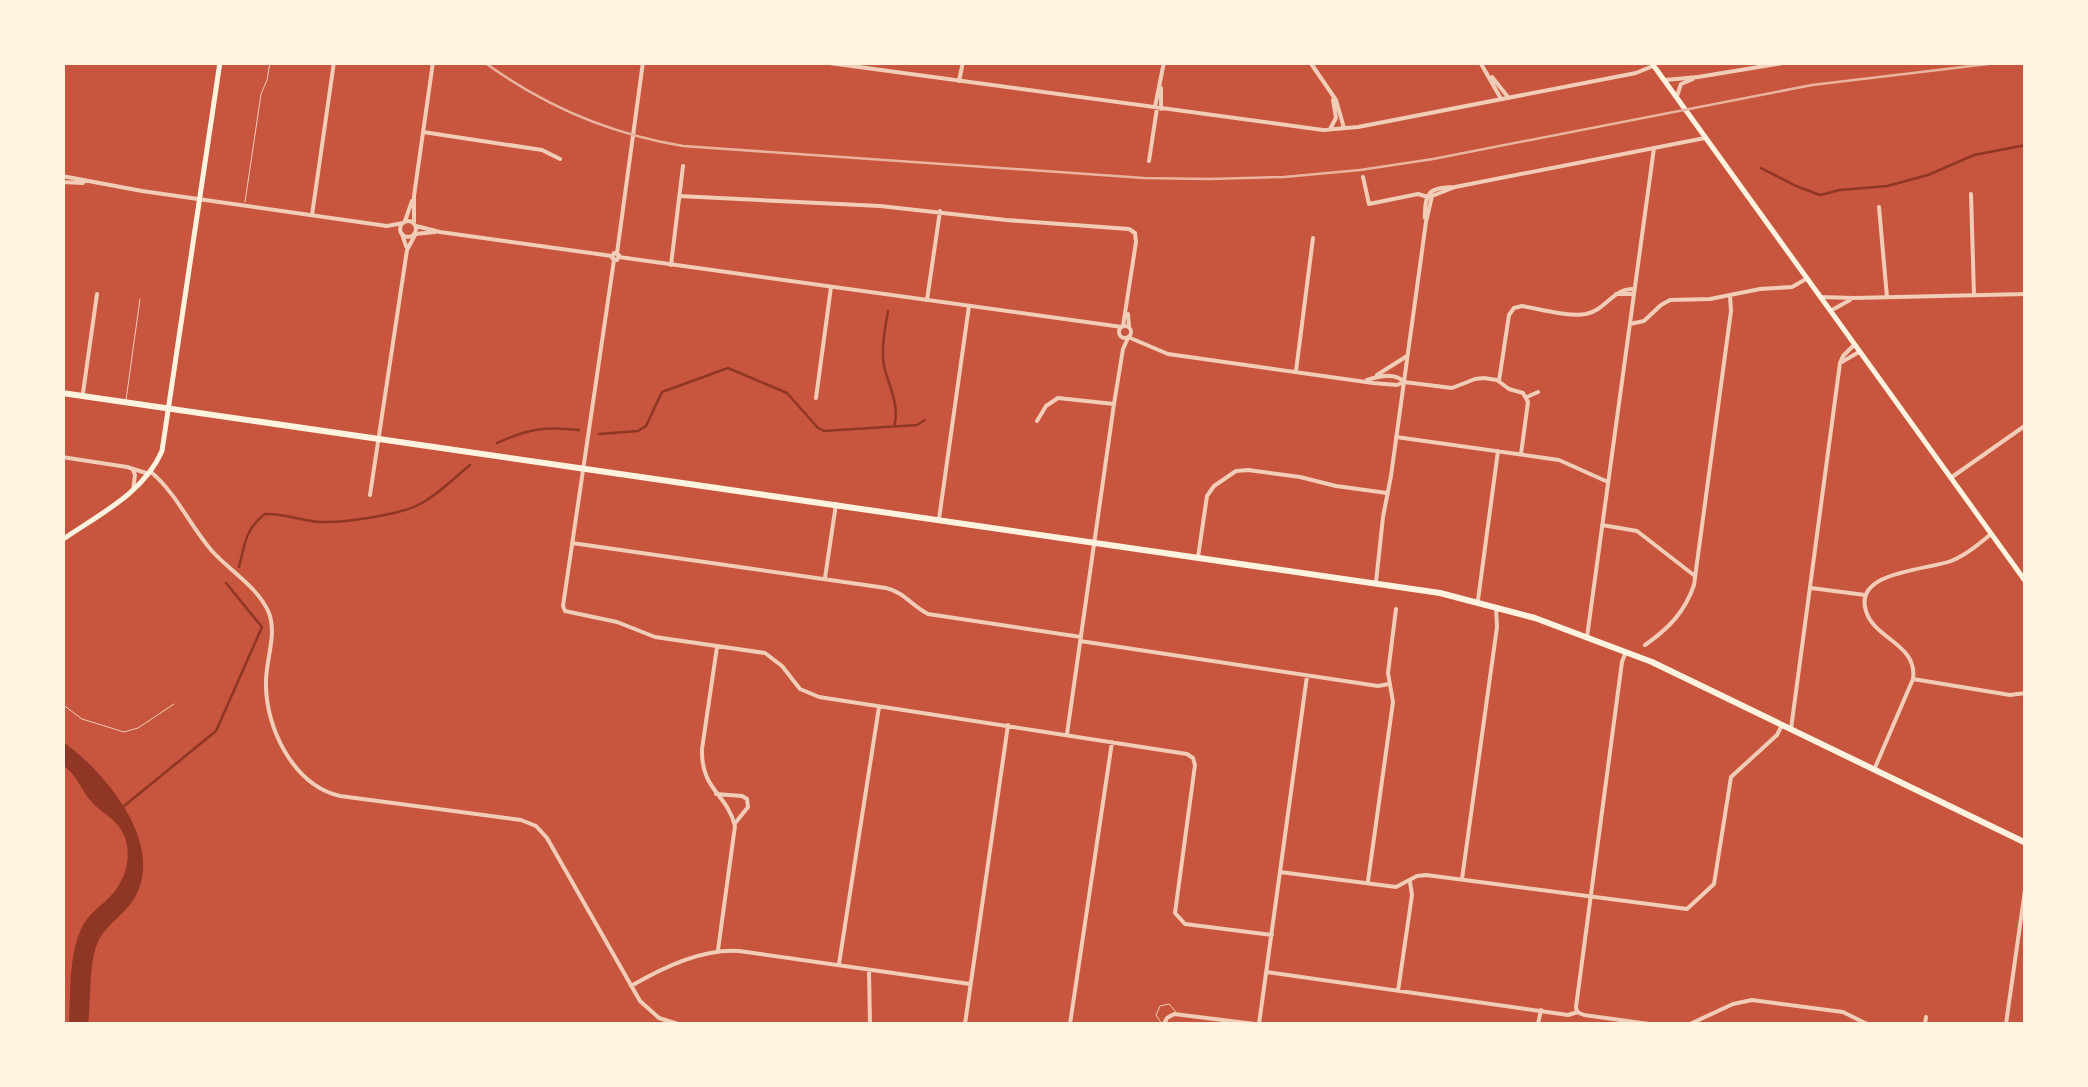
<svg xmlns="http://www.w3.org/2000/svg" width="2088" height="1087" viewBox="0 0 2088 1087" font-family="'Varela Round',sans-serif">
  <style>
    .water { fill: #8f3625 }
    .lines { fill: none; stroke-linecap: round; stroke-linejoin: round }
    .stream { stroke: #8f3625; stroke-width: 2.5 }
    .service { stroke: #f1ccb7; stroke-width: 1 }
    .minor { stroke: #f1ccb7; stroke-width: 4 }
    .tertiary { stroke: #f1ccb7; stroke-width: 4 }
    .secondary { stroke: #fff3e0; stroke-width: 5 }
    .trunk { stroke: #fff3e0; stroke-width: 6 }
    .rail { stroke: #e9b49f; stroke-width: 2.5 }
  </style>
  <rect width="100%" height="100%" fill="#c8553d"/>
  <path class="water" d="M62,741C103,770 161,838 138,891C129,914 104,923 96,947C89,967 91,1002 88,1024H69C71,993 68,954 83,925C92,909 110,901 119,885C131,865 132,838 114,821C107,814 97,809 91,801C79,787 80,779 63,765Z"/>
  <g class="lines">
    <path class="stream" d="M1761,168L1796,186L1820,195L1840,190L1887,186L1928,175L1974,155L2026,145
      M888,311C885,328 880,354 885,370C890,388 900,408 894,426
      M599,434L638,431L646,426L662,392L728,368L787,393L818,428L824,431L917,425L925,420
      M497,443C528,429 545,426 579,430
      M239,567C245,544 245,529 265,514C284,513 301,521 320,522C343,523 400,515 420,504C438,495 454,478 470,465
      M124,806L216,731L262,627L226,583"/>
    <path class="service" d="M245,202L261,94L267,80L270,62
      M126,400L140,299
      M62,704L82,719L124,732L138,728L174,704
      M1162,1024L1156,1015L1160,1006L1169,1004L1176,1012"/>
    <path class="minor" d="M822,62L1323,130L1358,127L1636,73L1653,66
      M1310,62L1336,100L1344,128
      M1480,62L1500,97
      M1492,77L1508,97
      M1665,80L1698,77L1789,62
      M959,81L963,62
      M1677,96L1681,84L1693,79
      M1155,107L1164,62
      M1161,109V88
      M1330,129L1336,118L1333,100
      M423,132L542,150L560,159
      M1149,161L1157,108
      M1363,177L1369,204L1418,194L1428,197
      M1971,194L1974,295
      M679,196L880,206L1006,220L1129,229L1135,233L1136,242L1123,326
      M1879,207L1887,297
      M312,215L334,62
      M405,221L412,201
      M414,222V196L433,62
      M402,234L406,246
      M617,253L643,62
      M614,260L563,606L565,611L617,622L655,637L765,653L782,666L800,689L819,697L1187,754L1193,758L1195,765L1175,913L1185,924L1272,935
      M671,265L683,166
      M1616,294H1634
      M1820,297L1854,298L2026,294
      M927,300L940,211
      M1832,310L1850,300
      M1128,314L1129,327
      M1630,324L1644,321L1661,305L1670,300L1710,299L1760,289L1792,287L1806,279
      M1840,363L1859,352
      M1296,371L1313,238
      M1499,381L1509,315L1514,308L1522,306C1539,309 1569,317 1586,314C1606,310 1613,288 1634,289
      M1404,382L1452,388L1475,379L1484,378L1497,380L1509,389L1523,393L1528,402L1521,454
      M83,393L97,294
      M1527,397L1538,392
      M816,398L831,287
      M1037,421L1046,406L1058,398L1114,404
      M1396,437L1559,460L1608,482
      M62,457L127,467L146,473
      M133,470L135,475L133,490
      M151,472C177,494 190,526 212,551C230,571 258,587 269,613C277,635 266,659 266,682C265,727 293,785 340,796L521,820L536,826L547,838L640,1001L659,1018L678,1024
      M1952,477L2026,425
      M370,495L407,250L415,235
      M939,519L969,306
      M1602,525L1637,531L1695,576
      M572,543L886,588C904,592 912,606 928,614L1081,637
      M1198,557L1207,496L1214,486L1236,471L1248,470L1300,477L1336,486L1387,493
      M825,578L836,504
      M1811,588L1865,595
      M1478,600L1498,451
      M1587,637L1654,148
      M1080,641L1378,686L1389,684
      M1645,645C1668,629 1685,612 1694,585L1731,311L1730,296
      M717,647L702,749C701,791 727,793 735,826L718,950
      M1913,679L2010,695L2026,693
      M1791,729L1840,363L1843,356L1854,345
      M1067,734L1114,404L1123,349L1128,338
      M1874,770L1913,679C1918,644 1874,639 1866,611C1853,571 1928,570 1951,561C1966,555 1979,544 1991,534
      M716,794L742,796L747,799L748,807L736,822
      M1280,872L1396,887L1417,876L1426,875L1687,909L1714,884L1731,777L1777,735L1782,725
      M1462,879L1497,627L1496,607
      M1368,881L1393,702L1388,673L1396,609
      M839,964L879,707
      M869,970L870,1024
      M1267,972L1568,1015L1578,1012
      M631,986C664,967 701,949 739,951L970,984
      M1398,991L1412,895L1410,882
      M965,1024L1008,725
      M1070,1024L1112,742
      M1164,1024L1167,1018L1174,1014L1255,1024
      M1259,1024L1307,676
      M1538,1024L1541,1010
      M1690,1024L1733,1004L1752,1000L1843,1012L1867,1024
      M1925,1024L1926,1017
      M2006,1024L2026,883"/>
    <path class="tertiary" d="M62,176L142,191L387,226L403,223
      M62,182L83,183
      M1425,218C1424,192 1430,187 1455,187L1705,138
      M400 229a8 8 0 1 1 16 0a8 8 0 1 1-16 0Z
      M416,226L440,232L612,256
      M415,234L435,232
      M614,253L619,255L617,260L612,258Z
      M619,257L1122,327
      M1119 332a6 6 0 1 1 12 0a6 6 0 1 1-12 0Z
      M1128,337L1168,354L1373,383L1397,385L1404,382
      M1377,375L1407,356
      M1367,380C1379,376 1395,372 1404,382
      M1376,582L1383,517L1391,476L1426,222L1432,196L1455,187
      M1625,654L1622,662L1576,1007L1577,1012L1584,1015L1649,1024"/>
    <path class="secondary" d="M1651,62L2026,582
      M62,540C98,515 144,493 162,451L220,62"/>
    <path class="trunk" d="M62,393L1440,593L1535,618L1652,662L2026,843"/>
    <path class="rail" d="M484,62C544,106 610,134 683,146L1144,178L1209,179L1284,177L1360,170L1433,159L1812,85L2005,62"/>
  </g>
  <rect width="2088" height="1087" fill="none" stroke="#fff3e0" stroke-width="130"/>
</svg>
